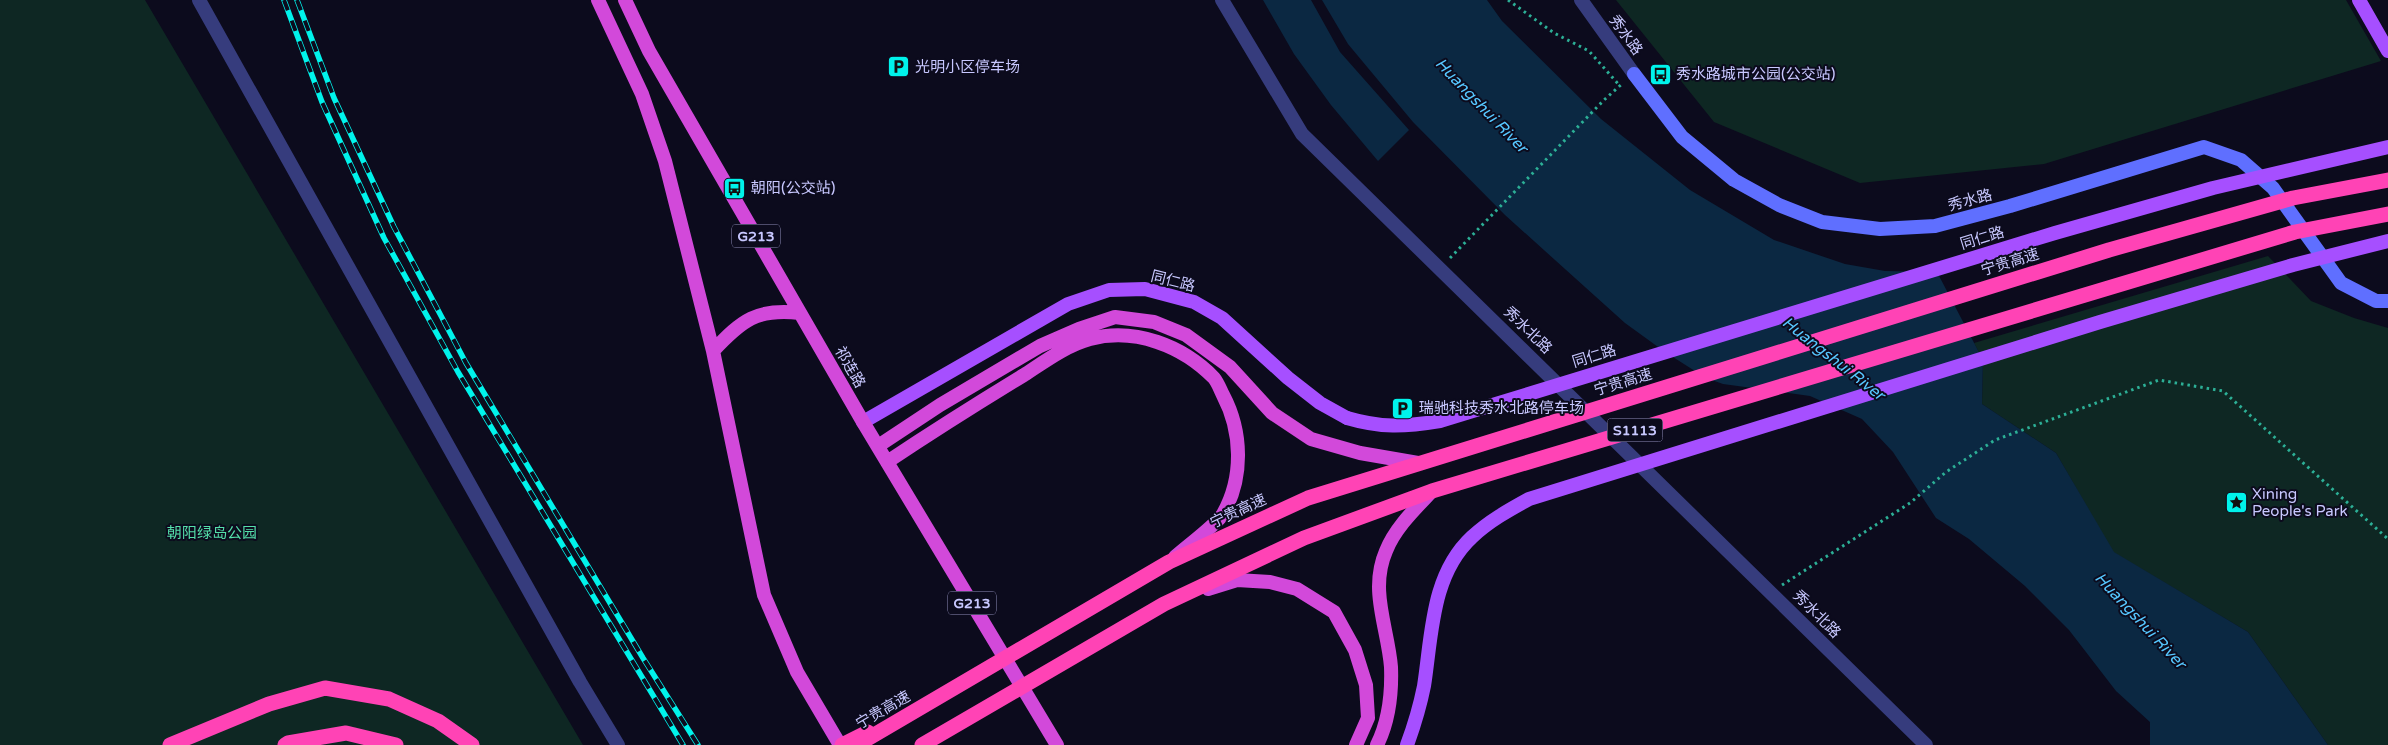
<svg xmlns="http://www.w3.org/2000/svg" width="2388" height="745" viewBox="0 0 2388 745" font-family="'Varela Round','Noto Sans SC',sans-serif">
  <style>
    .green { fill: #0e2723 }
    .water { fill: #0b2842 }
    .lines { fill: none; stroke-linecap: round; stroke-linejoin: round }
    .path { stroke: #2caf96; stroke-width: 3; stroke-dasharray: 2.5 4; stroke-linecap: butt }
    .minor { stroke: #363c7d; stroke-width: 14 }
    .tertiary { stroke: #363c7d; stroke-width: 14 }
    .secondary { stroke: #5f6fff; stroke-width: 14 }
    .primary { stroke: #a64fff; stroke-width: 14 }
    .trunk { stroke: #d249da; stroke-width: 14 }
    .motorway { stroke: #ff43b5; stroke-width: 15 }
    .rail-casing { stroke: #00f3eb; stroke-width: 5.5 }
    .rail { stroke: #0c0b1d; stroke-width: 4; stroke-dasharray: 11; stroke-linecap: butt }
    .primary-bridge { stroke: #a64fff; stroke-width: 14 }
    .motorway-bridge { stroke: #ff43b5; stroke-width: 15 }
    .labels { text-anchor: middle; stroke-width: 4; stroke-linejoin: round; paint-order: stroke }
    .shield { fill: #0c0b1d; stroke: #908fbb; stroke-width: 1 }
    .shield-label { font-size: 14px; font-weight: bold; fill: #c8c8ff }
    .street-label { font-size: 15px; fill: #c8c8ff; stroke: #0c0b1d }
    .poi-label { font-size: 15px; fill: #c8c8ff; stroke: #0c0b1d; text-anchor: start }
    .park-label { font-size: 15px; fill: #54dfaa; stroke: #0c0b1d }
    .water-label { font-size: 16px; font-style: italic; fill: #56c7ff; stroke: #0c0b1d }
  </style>
  <rect width="100%" height="100%" fill="#0c0b1d"/>
  <path class="green" d="M0,0H145L583,745H0Z
    M1616,0H2346L2381,61L2044,164L1860,183L1714,122Z
    M2268,256L2311,301L2354,318L2388,328V745H2328L2248,632L2113,552L2056,453L1982,404L1983,360L1974,343Z"/>
  <path class="water" d="M1263,0H1311L1340,52L1409,130L1378,161L1331,105L1294,54Z
    M1322,0H1487L1502,21L1601,119L1690,190L1774,240L1845,264L1885,271L1937,272L1983,360L1982,404L2056,453L2114,552L2248,632L2328,745H2150V722L2116,691L2069,630L2025,586L1969,539L1936,518L1893,452L1862,419L1810,396L1723,384L1706,378L1665,352L1625,323L1505,215L1413,122L1348,44Z"/>
  <g class="lines">
    <path class="path" d="M1508,0L1554,33L1589,51L1620,86
      M1450,258L1604,100L1623,83
      M1782,585L1910,503L1946,472L1995,440L2159,380L2223,391L2388,539"/>
    <path class="minor" d="M1222,0L1302,134L1926,745"/>
    <path class="tertiary" d="M199,0L580,682L618,745
      M1581,0L1634,74"/>
    <path class="secondary" d="M1634,74L1682,137L1734,180L1779,205L1822,222L1880,229L1935,226L2010,206L2204,147L2241,160L2273,188L2341,283L2376,301H2388"/>
    <path class="primary" d="M2359,0L2388,51
      M863,422L1068,304L1109,290L1145,289L1194,302L1222,318L1288,378L1320,403L1347,418"/>
    <path class="trunk" d="M598,0L642,94L665,161L713,351L764,595L797,672L840,745
      M625,0L649,51L863,422L1057,745
      M713,351C742,320 757,308 800,313
      M878,446L940,405L1040,346L1079,329L1115,317L1154,322L1186,335L1230,367L1272,413L1311,439L1360,453L1418,463
      M887,462C932,432 978,403 1024,375C1044,362 1067,345 1090,339C1135,327 1183,346 1214,378C1218,383 1220,389 1223,395C1242,431 1244,477 1223,514C1216,525 1186,547 1175,557
      M1208,589L1237,580L1270,582L1297,589L1334,612L1355,650L1366,685L1368,718L1356,745
      M1377,745C1389,721 1392,694 1391,667C1388,628 1369,590 1386,551C1395,528 1415,509 1432,491"/>
    <path class="motorway" d="M170,745L269,704L325,688L389,699L438,721L472,745
      M285,745L288,743L346,733L396,745
      M842,745L868,732"/>
    <defs>
      <path id="rail" d="M284,0L322,102L384,238L458,372L683,745
        M297,0L334,98L394,227L466,363L643,658L698,745"/>
    </defs>
    <use href="#rail" class="rail-casing"/>
    <use href="#rail" class="rail"/>
    <path class="primary-bridge" d="M1347,418C1381,428 1404,427 1440,421L2055,233L2213,188L2388,147
      M1407,745C1414,726 1420,706 1424,686C1432,635 1431,575 1472,537C1489,521 1509,510 1529,499L2100,322L2293,265L2388,241"/>
    <path class="motorway-bridge" d="M857,745L1169,562L1308,498L2109,250L2293,198L2388,180
      M922,745L1164,604L1304,538L1432,491L2295,232L2388,214"/>
  </g>
  <defs>
    <symbol id="parking-square" viewBox="-11 -11 22 22"><rect x="-9" y="-9" width="18" height="18" rx="4" fill="#00f3eb" stroke="#0c0b1d"/><path d="M-3.5-5.5H1a3.5 3.5 0 0 1 0 7H-1V5.5H-3.5ZM-1-3.4V-.6H.8a1.4 1.4 0 0 0 0-2.8Z" fill="#111"/></symbol>
    <symbol id="bus-square" viewBox="-11 -11 22 22"><rect x="-9" y="-9" width="18" height="18" rx="4" fill="#00f3eb" stroke="#0c0b1d"/><path d="M-5-6H5V4H4V6H2V4H-2V6H-4V4H-5ZM-3.5-4V0h7V-4ZM-3.5 1.2v1.5H-2V1.2ZM2 1.2v1.5H3.5V1.2Z" fill="#111"/></symbol>
    <symbol id="sight-square" viewBox="-11 -11 22 22"><rect x="-9" y="-9" width="18" height="18" rx="4" fill="#00f3eb" stroke="#0c0b1d"/><path d="M0-6L1.8-2.2L6-1.7L2.9 1.2L3.7 5.4L0 3.3L-3.7 5.4L-2.9 1.2L-6-1.7L-1.8-2.2Z" fill="#111"/></symbol>
  </defs>
  <g fill-rule="evenodd">
    <use href="#parking-square" x="886" y="54" width="25" height="25"/>
    <use href="#bus-square" x="1648" y="62" width="25" height="25"/>
    <use href="#bus-square" x="722" y="176" width="25" height="25"/>
    <use href="#parking-square" x="1390" y="396" width="25" height="25"/>
    <use href="#sight-square" x="2224" y="490" width="25" height="25"/>
  </g>
  <g class="labels">
    <g class="shield">
      <rect x="732" y="224.5" width="48" height="23" rx="4"/>
      <rect x="1607.5" y="418.5" width="55" height="23" rx="4"/>
      <rect x="948" y="591.5" width="48" height="23" rx="4"/>
    </g>
    <g class="shield-label">
      <text x="756" y="241">G213</text>
      <text x="1635" y="435">S1113</text>
      <text x="972" y="608">G213</text>
    </g>
    <g class="street-label">
      <text transform="translate(1626 35) rotate(54)" y="5">秀水路</text>
      <text transform="translate(1970 200) rotate(-15)" y="5">秀水路</text>
      <text transform="translate(1982 238) rotate(-17)" y="5">同仁路</text>
      <text transform="translate(2010 262) rotate(-17)" y="5">宁贵高速</text>
      <text transform="translate(1173 281) rotate(14)" y="5">同仁路</text>
      <text transform="translate(1528 330) rotate(44)" y="5">秀水北路</text>
      <text transform="translate(1594 356) rotate(-17)" y="5">同仁路</text>
      <text transform="translate(850 367) rotate(60)" y="5">祁连路</text>
      <text transform="translate(1623 382) rotate(-17)" y="5">宁贵高速</text>
      <text transform="translate(1238 511) rotate(-25)" y="5">宁贵高速</text>
      <text transform="translate(1817 614) rotate(45)" y="5">秀水北路</text>
      <text transform="translate(883 710) rotate(-30)" y="5">宁贵高速</text>
    </g>
    <g class="poi-label">
      <text x="915" y="72">光明小区停车场</text>
      <text x="1676" y="79">秀水路城市公园(公交站)</text>
      <text x="751" y="193">朝阳(公交站)</text>
      <text x="1419" y="413">瑞驰科技秀水北路停车场</text>
      <text x="2252" y="499">Xining<tspan x="2252" dy="17">People's Park</tspan></text>
    </g>
    <g class="park-label">
      <text x="212" y="538">朝阳绿岛公园</text>
    </g>
    <g class="water-label">
      <text transform="translate(1482 105) rotate(46)" y="6">Huangshui River</text>
      <text transform="translate(1834 358) rotate(38)" y="6">Huangshui River</text>
      <text transform="translate(2141 620) rotate(47)" y="6">Huangshui River</text>
    </g>
  </g>
</svg>
